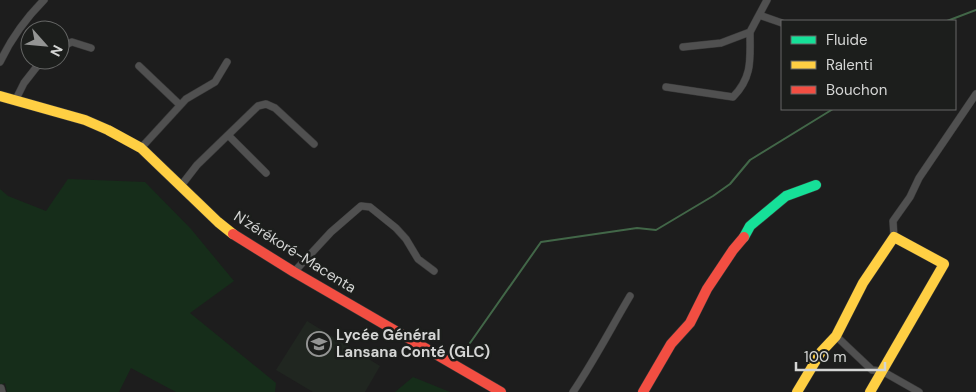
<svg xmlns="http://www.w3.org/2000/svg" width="976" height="392" viewBox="0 0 976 392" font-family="'DM Sans',sans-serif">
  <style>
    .built { fill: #202620 }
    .green { fill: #162d1a }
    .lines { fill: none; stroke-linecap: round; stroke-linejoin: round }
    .stream { stroke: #426748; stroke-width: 2 }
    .street-casing { stroke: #383838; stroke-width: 8 }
    .fast-casing { stroke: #383838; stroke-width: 11 }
    .slow-casing { stroke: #383838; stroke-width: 11 }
    .jam-casing { stroke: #383838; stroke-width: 11 }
    .street { stroke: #505050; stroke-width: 7 }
    .fast { stroke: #16e098; stroke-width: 10 }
    .slow { stroke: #ffcf43; stroke-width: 10 }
    .jam { stroke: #f24e42; stroke-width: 10 }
    .labels { text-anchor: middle; stroke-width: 5; stroke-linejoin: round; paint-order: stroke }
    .street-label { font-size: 15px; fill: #d4d5d4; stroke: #1c1e1c }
    .poi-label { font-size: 15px; font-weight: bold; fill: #d4d5d4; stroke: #1c1e1c; text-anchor: start }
  </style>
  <rect width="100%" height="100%" fill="#1d1d1d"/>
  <path class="built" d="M307,321L380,366L365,392H313L276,370Z"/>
  <path class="green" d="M68,179L145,182L191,229L234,281L190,313L276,383L275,392H176L131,368L119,392H7L5,383L0,385V189L8,196L46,211Z
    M413,377L450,392H395Z"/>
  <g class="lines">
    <path class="stream" d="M947,21L976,10
      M470,343L541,242L637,228L656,230L713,196L730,184L750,160L833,109"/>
    <defs>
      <path id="street" d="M759,15L782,23
        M60,47L72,42L91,48
        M683,47L721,43L750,32L767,0
        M0,62C11,39 26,18 44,0
        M139,66L180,105
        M666,87L733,97C753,77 750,58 750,32
        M15,101L24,83L42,60
        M228,135L266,173
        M141,148L186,99L215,82L227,62
        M180,187L197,165L258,106L266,104L275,108L314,144
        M894,237L893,221L910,197L919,178L976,94
        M294,272L331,232L361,206L370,207L396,228L406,239L418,259L434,271
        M836,336L872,370L882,371L919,392
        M1,388L2,392
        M573,392C594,361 611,328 630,296"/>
      <path id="fast" d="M744,237L750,226L786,196L816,185"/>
      <path id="slow" d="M0,96L85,120L108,130L141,148L218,222L233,234
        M797,392L821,352L836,336L863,283L894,237L944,264L870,392"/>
      <path id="jam" d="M233,234L294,272L501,392
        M643,392L671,344L690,323L707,289L733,250L744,237"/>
    </defs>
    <use href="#street" class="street-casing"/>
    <use href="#fast" class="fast-casing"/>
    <use href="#slow" class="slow-casing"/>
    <use href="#jam" class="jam-casing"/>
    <use href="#street" class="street"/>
    <use href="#fast" class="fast"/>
    <use href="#slow" class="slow"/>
    <use href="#jam" class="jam"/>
  </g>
  <defs>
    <symbol id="school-ring" viewBox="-11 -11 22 22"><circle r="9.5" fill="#1c1e1c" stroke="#949594" stroke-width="1.5"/><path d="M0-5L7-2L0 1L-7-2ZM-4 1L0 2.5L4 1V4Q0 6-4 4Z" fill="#949594"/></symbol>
  </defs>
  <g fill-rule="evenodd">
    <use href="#school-ring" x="305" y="330" width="28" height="28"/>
  </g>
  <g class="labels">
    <g class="street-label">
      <text transform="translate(295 252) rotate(32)" y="5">N'zérékoré-Macenta</text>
    </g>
    <g class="poi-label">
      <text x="336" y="340">Lycée Général<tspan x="336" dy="17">Lansana Conté (GLC)</tspan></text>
    </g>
  </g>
  <rect x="781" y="20" width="175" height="90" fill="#1c1e1c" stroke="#666766"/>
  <rect x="791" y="36" width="25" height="8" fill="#16e098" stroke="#666766"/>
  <text x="826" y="45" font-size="15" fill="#d4d5d4">Fluide</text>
  <rect x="791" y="61" width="25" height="8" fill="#ffcf43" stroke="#666766"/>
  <text x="826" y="70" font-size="15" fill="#d4d5d4">Ralenti</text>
  <rect x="791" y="86" width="25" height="8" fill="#f24e42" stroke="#666766"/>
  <text x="826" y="95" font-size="15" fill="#d4d5d4">Bouchon</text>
  <g transform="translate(45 45) rotate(117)"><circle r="24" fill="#1c1e1c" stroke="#666766"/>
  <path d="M0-4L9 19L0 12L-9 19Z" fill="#949594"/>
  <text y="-8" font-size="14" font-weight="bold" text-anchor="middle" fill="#d4d5d4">N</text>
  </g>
  <path d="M796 362v8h89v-8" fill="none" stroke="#d4d5d4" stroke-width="2.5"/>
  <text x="804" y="362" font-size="15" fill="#d4d5d4" stroke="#1c1e1c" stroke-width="4" paint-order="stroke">100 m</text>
</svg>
